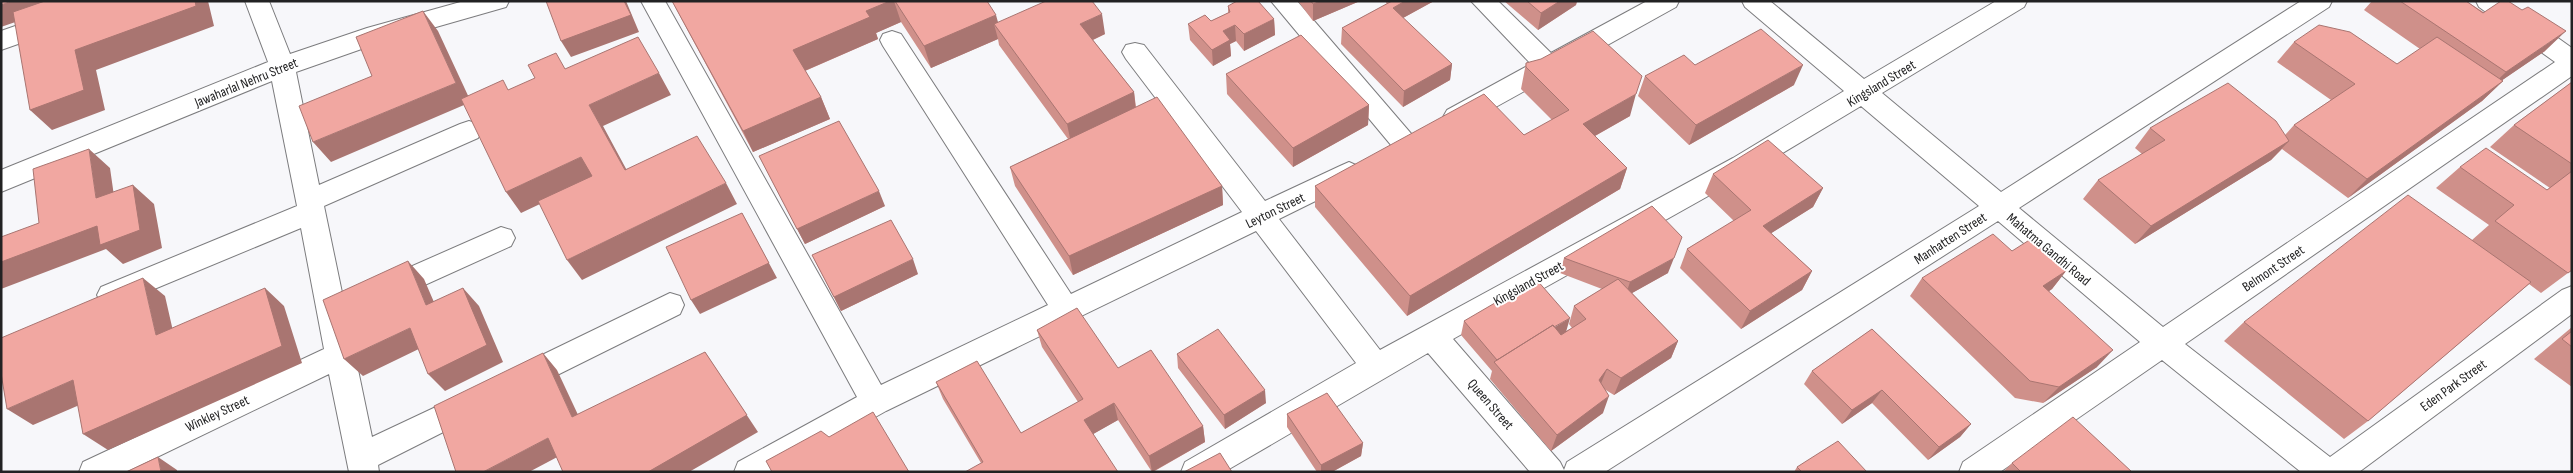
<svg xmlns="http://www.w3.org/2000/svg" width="2573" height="473" viewBox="0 0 2573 473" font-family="'Sofia Sans Condensed',sans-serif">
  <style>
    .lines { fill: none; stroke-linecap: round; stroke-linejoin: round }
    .street-casing { stroke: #7c7c7e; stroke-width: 2 }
    .street { fill: #fff; fill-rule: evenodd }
    .wall { fill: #cf908a }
    .shaded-wall { fill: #a97571 }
    .building { fill: #f1a7a1; stroke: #a97571 }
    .labels { text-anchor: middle; stroke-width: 4; stroke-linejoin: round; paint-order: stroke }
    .street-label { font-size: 14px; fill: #222223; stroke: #fff }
  </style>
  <rect width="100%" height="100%" fill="#f7f7fa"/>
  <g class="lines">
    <defs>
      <path id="street" d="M87,1H126L123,7L1,50V31Z
        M245,1H269L290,54L367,28L464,1H509L506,7L373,45L296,72L319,185L460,124L469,121L478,124L482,131L478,138L324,206L372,437L472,390L483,394L487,403L483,412L378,465L379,472H349L329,374L126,472H79L83,462L324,349L301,228L111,307L101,303L97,295L101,287L297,206L272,81L1,192V170L268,62Z
        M641,1H665L881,385L1048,305L883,46L880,40L883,34L892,31L901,34L1071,294L1242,212L1126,59L1122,52L1126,45L1135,43L1144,45L1265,201L1340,166L1349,162L1358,166L1362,173L1358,180L1279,219L1380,350L1733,158L1844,91L1745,7L1742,1H1770L1864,79L1996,1H2027L2024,7L1882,93L2001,192L2301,1H2332L2329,7L2019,208L2163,327L2555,62L2479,7L2476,1H2506L2572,48V76L2185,344L2330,457L2562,290L2572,286V314L2359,472H2301L2162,360L2000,472H1959L1963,462L2140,342L1998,221L1605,472H1530L1428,353L1224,472H1181L1185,462L1356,363L1256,231L886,411L778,472H734L738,462L857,397ZM1861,106L1979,206L1567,462L1564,470L1560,462L1453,339L1751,172Z
        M1271,1H1297L1414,137L1418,144L1414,151L1405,154L1396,151Z
        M1471,1H1498L1551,53L1647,1H1679L1676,7L1465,124L1456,127L1447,124L1443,117L1447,110L1531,64Z
        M501,227L511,230L515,238L511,246L396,298L386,302L376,298L372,290L376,282Z
        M670,293L680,296L684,305L680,314L529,389L519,393L509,389L504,380L509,371Z"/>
    </defs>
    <use href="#street" class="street-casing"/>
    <use href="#street" class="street"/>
  </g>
  <path class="wall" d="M672,1H987L998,23L1105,34L1093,40L1134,92L1136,107L1222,186L1223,205L1073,275L1015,186L1010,167L1068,139L999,45L998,39L931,68L901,22L876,33L878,39L805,71L821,97L830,119L753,152L682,20Z
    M1298,1H1360L1313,21Z
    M1385,1H1434L1403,18L1452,64L1450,80L1403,107L1341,44L1342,28L1387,4Z
    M1504,1H1577L1576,5L1538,30Z
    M2372,1H2466L2545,51L2502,80L2503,81L2482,101L2348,198L2282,149L2271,160L2135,244L2083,199L2098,180L2142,154L2135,148L2150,128L2285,135L2294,125L2331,100L2277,62L2294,42L2397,64L2420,49L2364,10Z
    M1228,6L1274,19L1275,35L1244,51L1236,41L1230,44L1231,56L1213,66L1190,40L1188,24L1211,21L1228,13Z
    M1526,63L1630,116L1595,136L1627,168L1620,189L1407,316L1315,207V186L1524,135L1552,120L1521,89Z
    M1695,65L1794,85L1689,145L1638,96L1645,76Z
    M1226,74L1369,105L1368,125L1293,167L1227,94Z
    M2572,82V270L2541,293L2529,284L2368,421L2344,439L2224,341L2244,322L2472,240L2489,225L2436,188L2460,167L2547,190L2550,188L2490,147L2514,125Z
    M759,156L885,206L805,244Z
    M1713,174L1823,188L1813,207L1771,233L1812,271L1802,290L1741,329L1680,268L1687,249L1734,221L1705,193Z
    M2012,251L2066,271L2052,289L2049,291L2097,367L2043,403L2015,398L1910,296L1922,278Z
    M812,255L918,274L841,311Z
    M1564,258L1668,273L1632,293L1678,341L1671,358L1614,395L1604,389L1603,413L1551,451L1490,379L1492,371L1461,335L1464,321L1566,331L1572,328L1569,324L1574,306L1602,289L1560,273Z
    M2572,327V387L2534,359Z
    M1872,329L1971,424L1960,437L1928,460L1872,403L1842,424L1804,384L1812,371Z
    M1037,330L1118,368L1203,426L1205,442L1153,472H1152L1118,420L1093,434L981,463L943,399L936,382L1021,433L1078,402L1042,347Z
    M1177,354L1266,403L1225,429L1178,368Z
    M1287,414L1363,443L1361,456L1332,472H1317L1287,427Z
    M2012,463L2132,472H2003Z
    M1797,467L1867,472H1794Z"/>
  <path class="shaded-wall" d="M12,1H76L1,27V5Z
    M195,1H208L214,26L96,70L105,110L52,130L30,110L75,50Z
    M624,1H626L639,32L571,57L561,41Z
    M890,1H894L901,22L876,33L878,39L802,72L793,50L866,11Z
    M1321,1H1360L1313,21V4Z
    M1405,1H1434L1392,24L1393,8Z
    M1560,1H1577L1576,5L1538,30L1541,13Z
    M423,11L438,31L471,102L331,162L313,142L456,83Z
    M1102,14L1105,34L1084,44L1080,24Z
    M996,15L1001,33L994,24L998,39L931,68L924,46Z
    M1274,19L1275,35L1244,51V34Z
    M1235,25L1236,41L1230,44L1231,56L1213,66L1212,50L1223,31Z
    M2566,31L2545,51L2485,92L2506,72Z
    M1452,64L1450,80L1403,107L1404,91Z
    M1803,65L1794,85L1689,145L1696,125Z
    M659,73L671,95L603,126L638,191L625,170L589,105Z
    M2503,81L2482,101L2348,198L2367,179Z
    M1134,92L1136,112L1071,143L1067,124Z
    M1636,94L1630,116L1577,146L1583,124Z
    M821,97L830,119L753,152L743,131Z
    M1369,105L1368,125L1293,167V148Z
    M2289,141L2271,160L2135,244L2151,226Z
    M89,149L110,168L117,217L96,198Z
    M581,157L595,178L521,213L506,192Z
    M1627,168L1620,189L1407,316L1410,296Z
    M726,183L737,204L582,280L567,260Z
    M133,185L154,204L162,248L123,264L106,249L1,289V262Z
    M1222,186L1223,205L1073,275L1069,256Z
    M1823,188L1813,207L1754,244L1763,226Z
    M879,191L885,206L805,244L797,229Z
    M742,213L777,278L700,314L691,300Z
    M1674,258L1668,273L1625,297L1630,282Z
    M913,259L918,274L841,311L834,297Z
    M408,261L424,279L443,323L426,305Z
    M1812,271L1802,290L1741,329L1750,311Z
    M2066,271L2052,289L2029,305L2043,286Z
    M143,278L165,296L178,353L156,335Z
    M265,288L284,306L302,363L108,450L83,434Z
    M463,288L479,306L503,362L445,391L428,374Z
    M1570,318L1566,332L1501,371L1498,361Z
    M410,328L427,345L363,376L344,359Z
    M1678,341L1671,358L1614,395L1621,378Z
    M2113,350L2097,367L2043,403L2059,387Z
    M705,352L758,432L689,472H648Z
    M543,353L557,370L587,434L572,417Z
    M1607,369L1600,386L1599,380Z
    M73,380L98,397L33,425L7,409Z
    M1265,390L1266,403L1225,429L1224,415Z
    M1882,390L1872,403L1842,424L1852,410Z
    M1609,396L1603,413L1551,451L1557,435Z
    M1114,403L1118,420L1088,437L1084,420Z
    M1971,424L1960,437L1928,460L1939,447Z
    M1203,426L1205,442L1152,472L1149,456Z
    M548,438L563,454L529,472H483Z
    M1363,443L1361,456L1332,472H1321V465Z
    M158,457L177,470V472H161Z"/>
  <path class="building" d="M1,1H12L1,5Z
    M45,1H195L196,6L75,50L84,90L30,110L13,12Z
    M546,1H624L631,15L561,41Z
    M672,1H890L866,11L870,17L793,50L821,97L743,131Z
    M895,1H987L996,15L924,46Z
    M1046,1H1092L1102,14L1080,24L1134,92L1067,124L994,24Z
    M1237,1H1258L1274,19L1244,34L1235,25L1223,31L1230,40L1212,50L1188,24L1205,15L1211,21L1230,12L1228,6Z
    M1311,1H1321L1313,4Z
    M1392,1H1405L1393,8L1452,64L1404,91L1342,28Z
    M1527,1H1560L1541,13Z
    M2400,1H2466L2483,13L2501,1H2508L2522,10L2528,7L2566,31L2506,72Z
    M423,11L456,83L313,142L299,106L372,76L356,37Z
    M2319,25L2350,32L2397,64L2437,37L2503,81L2367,179L2294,125L2355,84L2294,42Z
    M1761,29L1803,65L1696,125L1645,76L1684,55L1695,65Z
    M1593,31L1642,76L1636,94L1583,124L1627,168L1410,296L1315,186L1484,94L1524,135L1569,110L1526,67V63L1541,59Z
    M1301,35L1369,105L1293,148L1226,74Z
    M638,37L659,73L589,105L625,170L697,136L726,183L567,260L538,201L592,176L581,157L506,192L461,99L503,80L508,90L535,78L528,65L556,53L565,69Z
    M2572,82V164L2514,125Z
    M2228,83L2276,121L2289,141L2151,226L2098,180L2165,140L2150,128Z
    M1157,97L1222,186L1069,256L1010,167Z
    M839,121L879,191L797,229L759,156Z
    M1768,140L1823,188L1763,226L1812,271L1750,311L1687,249L1751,210L1713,174Z
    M2486,148L2547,190L2572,171V270L2568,273L2495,221L2514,205L2460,167Z
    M89,149L96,198L133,185L140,230L100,245L97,226L1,262V237L39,223L33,169Z
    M2408,195L2531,282L2368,421L2244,322Z
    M1652,206L1682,237L1674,258L1630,282L1564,258Z
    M742,213L769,263L691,300L666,247Z
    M891,220L913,259L834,297L812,255Z
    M1993,234L2012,251L2031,239L2066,271L2043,286L2113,350L2059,387L2030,381L1922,278Z
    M408,261L426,305L463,288L487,345L428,374L410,328L344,359L323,300Z
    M143,278L156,335L265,288L282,346L83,434L73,380L7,409L1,373V338Z
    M1536,279L1570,318L1554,327L1553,325L1497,360L1464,321Z
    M1618,279L1678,341L1621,378L1607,369L1599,380L1609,396L1557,435L1494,362L1553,325L1561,335L1586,319L1574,306Z
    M1077,308L1118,368L1151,350L1203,426L1149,456L1114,403L1084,420L1118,472H965L983,462L936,382L977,361L1021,433L1083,399L1037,330Z
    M1218,329L1265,390L1224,415L1177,354Z
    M1872,329L1971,424L1939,447L1882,390L1852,410L1812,371Z
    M2572,331V347L2562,339Z
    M705,352L747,415L648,472H563L548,438L483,472H456L434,406L543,353L572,417Z
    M1327,393L1363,443L1321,465L1287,414Z
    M873,412L909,472H772L766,461L821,431L829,437Z
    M2073,417L2132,472H2021L2012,463Z
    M1838,441L1867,472H1802L1797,467Z
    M1220,453L1232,472H1184Z
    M158,457L161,472H126Z"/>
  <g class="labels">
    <g class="street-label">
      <text transform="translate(246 82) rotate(-22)" y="5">Jawaharlal Nehru Street</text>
      <text transform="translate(1881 83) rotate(-31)" y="5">Kingsland Street</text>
      <text transform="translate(1275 210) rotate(-26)" y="5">Leyton Street</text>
      <text transform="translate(1950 238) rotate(-33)" y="5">Manhatten Street</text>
      <text transform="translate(2049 249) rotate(40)" y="5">Mahatma Gandhi Road</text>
      <text transform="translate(2273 268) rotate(-34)" y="5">Belmont Street</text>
      <text transform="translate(1528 283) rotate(-29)" y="5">Kingsland Street</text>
      <text transform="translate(2453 385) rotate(-36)" y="5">Eden Park Street</text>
      <text transform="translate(1491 404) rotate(49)" y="5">Queen Street</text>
      <text transform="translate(217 413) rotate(-25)" y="5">Winkley Street</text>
    </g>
  </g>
  <rect width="2573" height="473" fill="none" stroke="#222223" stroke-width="5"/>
</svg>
